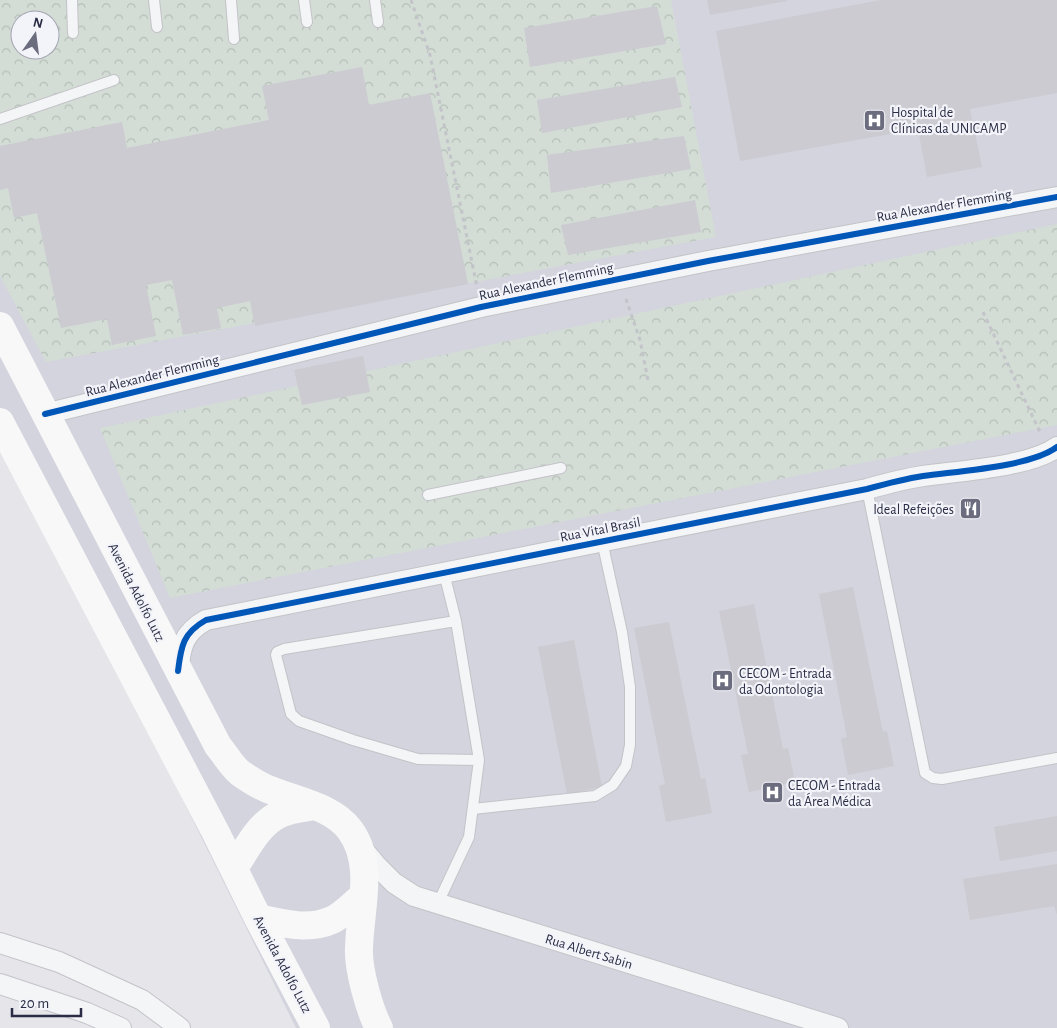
<svg xmlns="http://www.w3.org/2000/svg" width="1057" height="1028" viewBox="0 0 1057 1028" font-family="'Alegreya Sans',sans-serif">
  <style>
    .built { fill: #d3d4dd; fill-rule: evenodd }
    .forest { fill: url(#forest-crowns); fill-rule: evenodd }
    .building { fill: #cbcbd1 }
    .lines { fill: none; stroke-linecap: round; stroke-linejoin: round }
    .service-casing { stroke: #c3c3c8; stroke-width: 12 }
    .minor-casing { stroke: #c3c3c8; stroke-width: 22 }
    .path { stroke: #c3c4ca; stroke-width: 3; stroke-dasharray: 4 4; stroke-linecap: butt }
    .service { stroke: #f4f5f7; stroke-width: 10 }
    .minor { stroke: #f4f5f7; stroke-width: 20 }
    .secondary { stroke: #f8f8f8; stroke-width: 28 }
    .cycleway-casing { stroke: #f3f4f9; stroke-width: 9 }
    .cycleway { stroke: #0057b8; stroke-width: 6 }
    .labels { text-anchor: middle; stroke-width: 4.5; stroke-linejoin: round; paint-order: stroke }
    .poi-label { font-size: 14px; fill: #2a2d45; stroke: #f3f4f9; text-anchor: start }
    .street-label { font-size: 14px; fill: #2a2d45; stroke: #f3f4f9 }
  </style>
  <defs>
    <pattern id="forest-crowns" width="20" height="18" patternUnits="userSpaceOnUse" patternTransform="scale(1.25)"><rect width="20" height="18" fill="#d3ddd5"/><path d="M2 6a3 3 0 1 1 6 0M12 15a3 3 0 1 1 6 0" fill="none" stroke="#b5beb8"/></pattern>
  </defs>
  <rect width="100%" height="100%" fill="#e5e5ea"/>
  <path class="built" d="M0,0H1057V1028H296L89,611L0,439ZM20,20H50V50H20Z"/>
  <path class="forest" d="M0,0H671L716,237L46,362L0,276ZM20,20H50V50H20Z
    M1057,224V425L170,598L100,428Z"/>
  <path class="building" d="M707,0H787V1L710,15Z
    M881,0H1057V93L970,109L982,167L927,177L918,129L740,161L716,31Z
    M657,6L666,44L530,67L524,28Z
    M362,67L369,105L430,93L468,284L255,326L250,301L217,308L221,328L183,335L172,280L146,285L156,336L112,345L107,319L61,328L37,213L14,218L8,188L0,190V146L122,122L127,148L269,120L262,86Z
    M675,77L682,107L542,133L537,100Z
    M684,136L691,169L551,193L547,155Z
    M695,200L701,232L568,255L561,225Z
    M363,356L370,392L302,405L294,370Z
    M853,587L883,732L887,731L894,766L848,775L841,739L847,737L819,594Z
    M754,604L783,749L788,748L795,782L749,792L741,755L748,754L719,611Z
    M669,622L701,779L705,778L712,813L666,822L659,786L665,784L634,628Z
    M574,640L602,787L567,794L538,647Z
    M1057,816V851L1000,861L994,827Z
    M1057,864V915L1054,906L970,920L963,879Z"/>
  <g class="lines">
    <defs>
      <path id="service" d="M72,0L73,33
        M154,0L157,27
        M231,0L234,39
        M304,0L307,22
        M375,0L378,22
        M0,119L114,80
        M867,489L925,773L933,778L942,779L1057,758
        M428,495L561,468
        M456,621L284,649L277,652L276,655L291,714L299,721L353,740L418,759L479,760
        M473,809L595,796L613,785L626,766L630,745V687L622,632L602,541
        M438,903L469,837L479,760L456,621L444,573"/>
      <path id="minor" d="M45,414L481,307L708,261L1057,197
        M178,671C181,646 183,633 206,620L867,489C885,484 904,479 923,476C958,471 1030,467 1057,447
        M361,847L376,865L394,883L414,896L838,1028
        M0,943L59,962L142,1000L180,1028
        M0,984L87,1013L121,1028"/>
    </defs>
    <use href="#service" class="service-casing"/>
    <use href="#minor" class="minor-casing"/>
    <path class="path" d="M411,0L430,55L477,287
      M626,299L640,340L648,380
      M983,312L1040,432"/>
    <use href="#service" class="service"/>
    <use href="#minor" class="minor"/>
    <path class="secondary" d="M0,326L218,746C226,755 233,769 243,775C252,781 263,788 273,791C298,801 333,807 350,830C375,864 360,908 359,948C358,969 369,1009 379,1028
      M0,422L216,833L258,918L316,1028
      M234,868C247,849 258,824 280,814C290,809 304,808 315,806
      M258,918C282,923 308,931 332,920C343,915 353,904 363,896"/>
    <defs>
      <path id="cycleway" d="M45,414L481,307L708,261L1057,197
        M178,671C181,646 183,633 206,620L867,489C885,484 904,479 923,476C958,471 1030,467 1057,447"/>
    </defs>
    <use href="#cycleway" class="cycleway-casing"/>
    <use href="#cycleway" class="cycleway"/>
  </g>
  <defs>
    <symbol id="hospital-square" viewBox="-11 -11 22 22"><rect x="-9" y="-9" width="18" height="18" rx="4" fill="#6b6d7f" stroke="#f3f4f9"/><path d="M-5-5h3v3.5h4V-5h3V5h-3V1.5h-4V5h-3Z" fill="#fff"/></symbol>
    <symbol id="restaurant-square" viewBox="-11 -11 22 22"><rect x="-9" y="-9" width="18" height="18" rx="4" fill="#6b6d7f" stroke="#f3f4f9"/><path d="M-5-6h1v4h1v-4h1v4h1v-4h1v5L-1.5 .5V6h-2V.5L-5-1ZM5-6V6H3V1.5H1.5Q1.5-4 5-6Z" fill="#fff"/></symbol>
  </defs>
  <g fill-rule="evenodd">
    <use href="#hospital-square" x="862" y="108" width="25" height="25"/>
    <use href="#restaurant-square" x="958" y="496" width="25" height="25"/>
    <use href="#hospital-square" x="710" y="668" width="25" height="25"/>
    <use href="#hospital-square" x="760" y="780" width="25" height="25"/>
  </g>
  <g class="labels">
    <g class="poi-label">
      <text x="891" y="117">Hospital de<tspan x="891" dy="16">Clínicas da UNICAMP</tspan></text>
      <text x="954" y="514" text-anchor="end">Ideal Refeições</text>
      <text x="739" y="678">CECOM - Entrada<tspan x="739" dy="16">da Odontologia</tspan></text>
      <text x="788" y="790">CECOM - Entrada<tspan x="788" dy="16">da Área Médica</tspan></text>
    </g>
    <g class="street-label">
      <text transform="translate(944 205) rotate(-10)" y="5">Rua Alexander Flemming</text>
      <text transform="translate(546 281) rotate(-12)" y="5">Rua Alexander Flemming</text>
      <text transform="translate(152 375) rotate(-14)" y="5">Rua Alexander Flemming</text>
      <text transform="translate(600 529) rotate(-11)" y="5">Rua Vital Brasil</text>
      <text transform="translate(137 592) rotate(63)" y="5">Avenida Adolfo Lutz</text>
      <text transform="translate(589 951) rotate(17)" y="5">Rua Albert Sabin</text>
      <text transform="translate(283 964) rotate(62)" y="5">Avenida Adolfo Lutz</text>
    </g>
  </g>
  <g transform="translate(35 35) rotate(14)"><circle r="24" fill="#f3f4f9" stroke="#a3a4b1"/>
  <path d="M0-4L9 19L0 12L-9 19Z" fill="#6b6d7f"/>
  <text y="-8" font-size="14" font-weight="bold" text-anchor="middle" fill="#2a2d45">N</text>
  </g>
  <path d="M12 1008v8h69v-8" fill="none" stroke="#2a2d45" stroke-width="2.5"/>
  <text x="20" y="1008" font-size="15" fill="#2a2d45" stroke="#f3f4f9" stroke-width="4" paint-order="stroke">20 m</text>
</svg>
